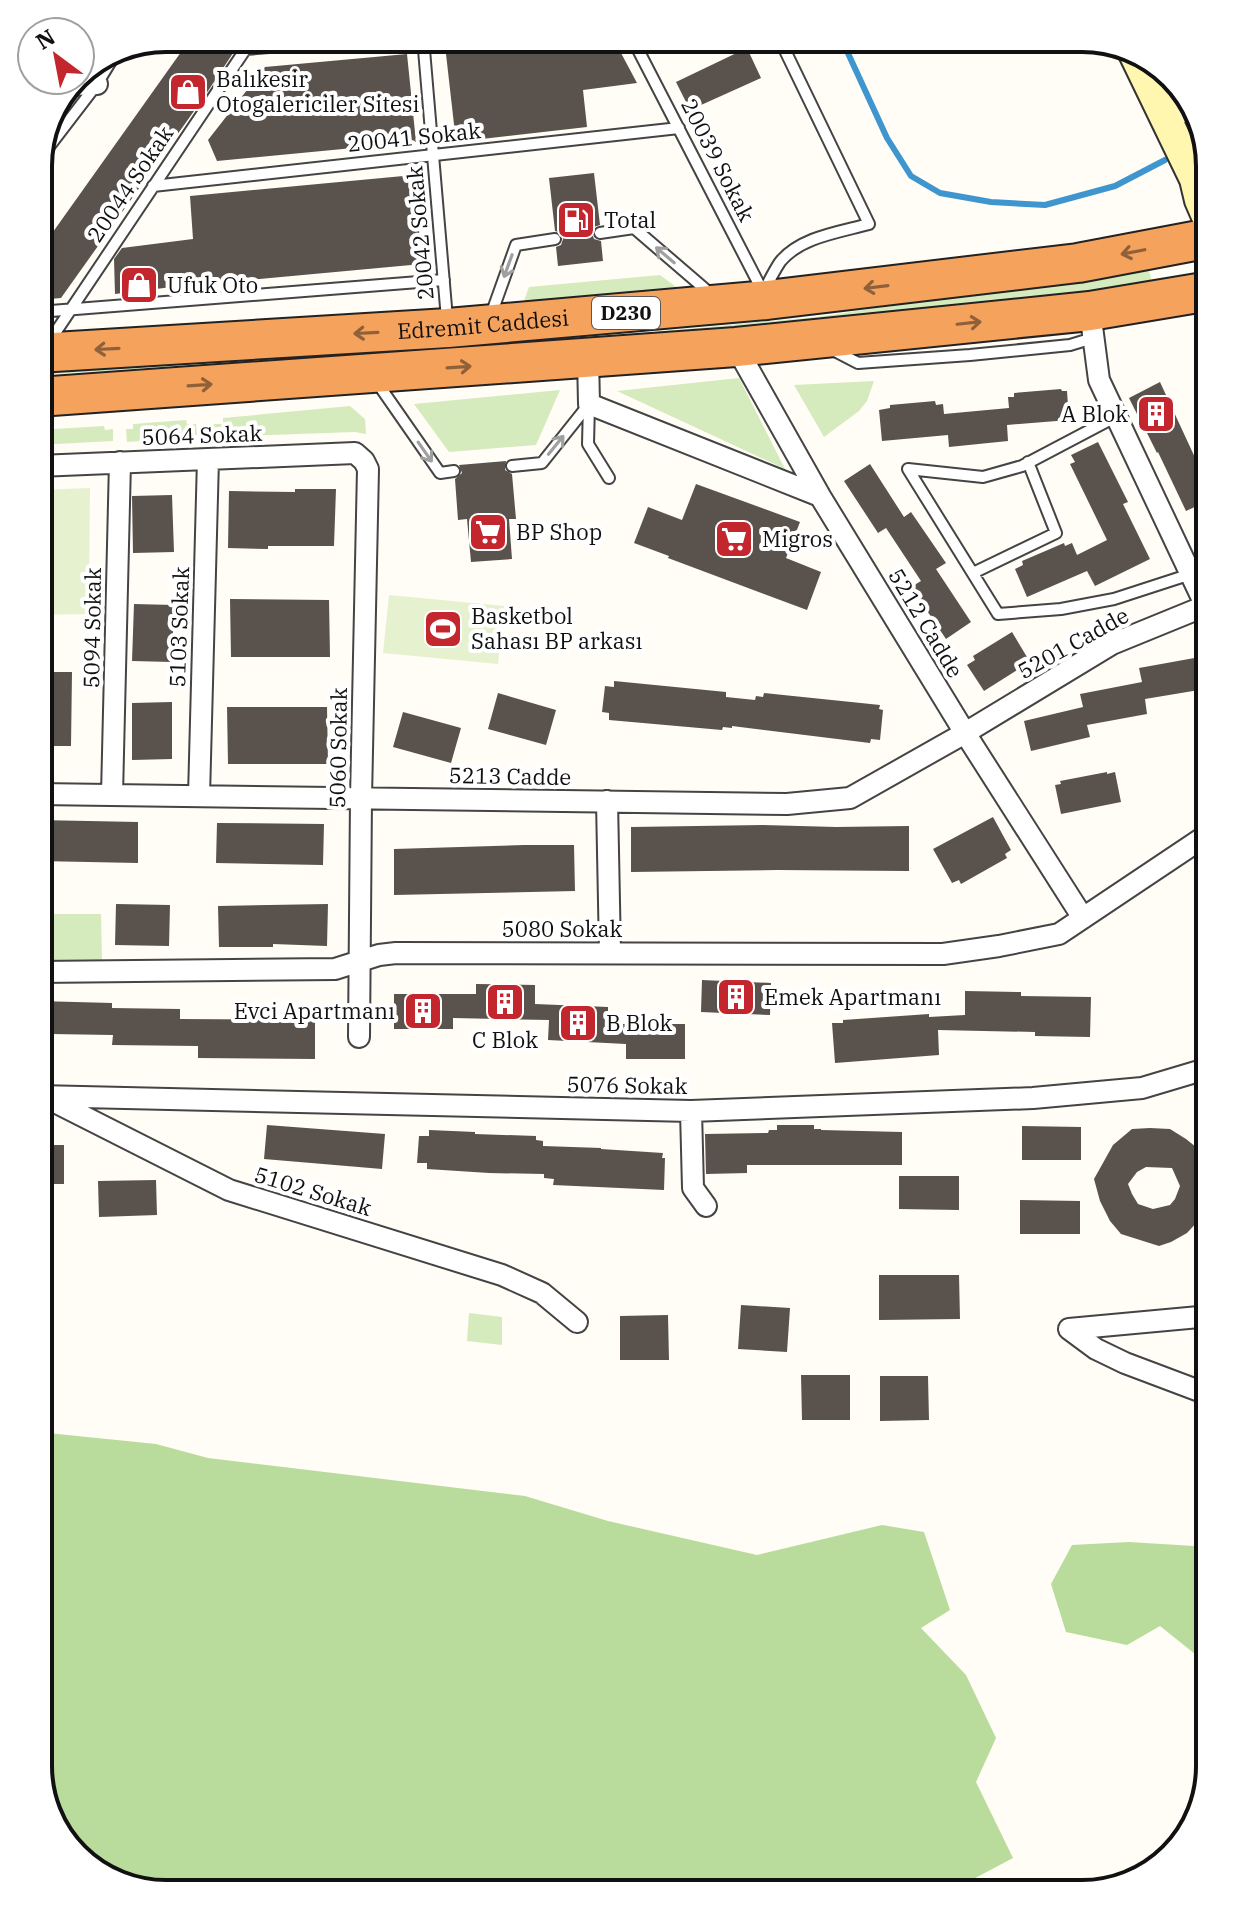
<svg xmlns="http://www.w3.org/2000/svg" width="1248" height="1932" viewBox="0 0 1248 1932" font-family="'IBM Plex Serif',serif">
  <style>
    .green { fill: #d5ebbd }
    .forest { fill: #b9dc9c }
    .pitch { fill: #e6f2cf }
    .lines { fill: none; stroke-linecap: round; stroke-linejoin: round }
    .stream { stroke: #3f96cf; stroke-width: 6 }
    .building { fill: #5a524d; fill-rule: evenodd }
    .lane-casing { stroke: #444; stroke-width: 14 }
    .street-casing { stroke: #444; stroke-width: 24 }
    .secondary-casing { stroke: #333; stroke-width: 34 }
    .highway-casing { stroke: #222; stroke-width: 42 }
    .lane { stroke: #fff; stroke-width: 10 }
    .street { stroke: #fff; stroke-width: 20 }
    .secondary { stroke: #fff6b0; stroke-width: 30 }
    .highway { stroke: #f5a25d; stroke-width: 38 }
    .oneway { stroke: #8e613b }
    .oneway2 { stroke: #a0a0a0 }
    .labels { text-anchor: middle; stroke-width: 8; stroke-linejoin: round; paint-order: stroke }
    .shield { fill: #fff; stroke: #585858; stroke-width: 2 }
    .shield-label { font-size: 20px; font-weight: bold; fill: #111 }
    .poi-label { font-size: 22px; fill: #111; stroke: #fff; text-anchor: start }
    .street-label { font-size: 22px; fill: #111; stroke: #fff }
    .rim { fill: none; stroke: #111; stroke-width: 4 }
  </style>
  <rect width="100%" height="100%" fill="#fffdf5"/>
  <path class="green" d="M1148,267L1153,286L653,337L38,375V371L653,332L817,317Z
    M660,275L683,292L523,304L529,287Z
    M739,378L785,469L617,391Z
    M874,381L867,401L859,411L824,437L794,385Z
    M560,390L536,445L449,452L414,404Z
    M350,406L365,419L366,434L355,432L210,437L211,424H223V418Z
    M186,420L187,424H196L197,437L127,442L126,429H133V424Z
    M104,426L105,430L113,429V441L38,445V430Z
    M38,914H101L102,960L38,961Z
    M469,1313L502,1317V1345L467,1341Z"/>
  <path class="forest" d="M38,1432L156,1444L208,1458L525,1496L608,1521L757,1555L882,1525L924,1532L950,1610L921,1628L966,1675L996,1738L976,1782L1013,1858L945,1894H158L95,1873L51,1823L38,1766Z
    M1129,1542L1210,1547V1666L1160,1626L1127,1645L1066,1632L1051,1584L1072,1545Z"/>
  <path class="pitch" d="M90,488L89,614L38,615V490Z
    M389,595L504,606L498,664L383,653Z"/>
  <g class="lines">
    <path class="stream" d="M841,38L887,138L911,176L940,193L991,202L1045,205L1115,186L1165,160
      M1197,143L1204,140"/>
  </g>
  <path class="building" d="M191,38H243L204,97L61,298L38,300V253Z
    M590,38H613L637,83L583,90L587,127L456,142L446,54Z
    M747,48L761,78L690,110L676,82Z
    M407,54L416,142L217,161L208,140L265,67Z
    M594,173L600,225L594,227L592,233L594,239L601,241L603,261L558,266L556,247L561,245L563,239L561,233L555,231L549,178Z
    M414,175L422,264L172,287L115,294L114,259L122,248L193,239L190,196Z
    M1160,382L1210,490V500L1186,511L1158,452L1157,453L1141,421L1160,412L1137,414L1129,398Z
    M1061,389L1062,391H1067L1069,420L1007,425L1008,441L949,447L948,435L882,441L879,410L890,408V405L935,401L936,405L943,404L944,414L1009,408L1008,397H1014V393Z
    M1098,442L1128,502L1123,504L1150,559L1095,586L1087,571L1027,597L1015,569L1023,565L1022,561L1064,543L1065,546L1072,543L1077,555L1107,540L1070,464L1075,462L1071,455Z
    M506,461L505,470L512,474L516,519H509L512,559L471,562L467,519L458,520L455,479L462,473L459,465Z
    M870,464L904,517L911,512L946,563L936,569L971,622L946,639L911,587L921,581L886,528L878,533L844,481Z
    M696,484L800,522L786,558L821,572L807,610L668,558L669,556L634,543L648,507L682,520Z
    M295,489H336L334,546H268V549L228,548L229,491L295,492Z
    M172,495L174,552L133,553L132,496Z
    M230,599L329,600L330,657H231Z
    M134,604L174,605L172,662L132,661Z
    M1012,632L1030,662L984,691L967,665L975,660L973,656Z
    M1200,657L1205,689L1145,699L1147,714L1087,725L1090,737L1031,751L1024,721L1083,707L1080,694L1142,682L1139,668Z
    M38,672H72L71,746H38Z
    M614,681L726,692V697L755,700L756,696L763,697L764,693L880,705L879,709L883,710L880,740L871,739L870,743L732,726V728L723,727L722,730L609,720V713L602,712L605,686L614,687Z
    M498,693L556,710L546,745L488,729Z
    M172,702V759L132,760V703Z
    M227,707H327L328,764H228Z
    M403,712L461,728L451,763L393,747Z
    M1107,772V774L1115,772L1121,802L1061,814L1055,785L1061,784L1060,781Z
    M993,817L1011,850L1005,854L1007,858L961,884L959,880L952,883L933,849Z
    M38,820L138,822V863L38,861Z
    M217,823L324,824L323,865L216,863Z
    M763,825L836,827L909,826V871L777,870L631,872V827Z
    M524,845H574L575,891L394,895V849Z
    M116,904L170,905L169,946L115,945Z
    M328,904L327,946L273,944V947H219L218,906Z
    M702,980L771,983L770,1015L701,1012Z
    M476,984L535,985V1004L608,1007V1024H685V1059H626V1044L548,1040L549,1020L453,1018V1029H394V994H476Z
    M965,991L1021,992V996L1091,997L1090,1037L1035,1036V1032L938,1030L939,1055L835,1063L832,1023H843V1020L929,1014V1017L965,1015Z
    M38,1001L112,1003V1008L180,1009V1019L315,1020V1059L198,1058V1046L112,1045L113,1035L51,1034V1028H38Z
    M267,1125L385,1134L382,1169L264,1159Z
    M777,1125H814V1129H821V1130L902,1132V1165H747V1173L706,1174L705,1134L768,1133L769,1130H777Z
    M1022,1126L1081,1127V1160H1022Z
    M1150,1128L1170,1129L1186,1139L1201,1151L1210,1173V1196L1199,1220L1187,1233L1171,1242L1159,1246L1121,1234L1110,1221L1100,1201L1094,1179L1113,1145L1132,1129ZM1146,1167L1172,1168L1180,1186L1175,1199L1170,1205L1153,1209L1138,1204L1132,1194L1128,1184L1137,1172Z
    M429,1130L475,1132V1134L536,1136V1140L543,1141V1146L601,1148V1149L663,1153L662,1158H665L664,1190L553,1185L554,1179L544,1178V1174L489,1173L427,1169V1163H417L419,1136H429Z
    M38,1145H64V1184H38Z
    M899,1176H959V1210L899,1209Z
    M156,1180L157,1215L99,1217L98,1181Z
    M1020,1200L1080,1201V1234H1020Z
    M879,1275H959L960,1319L879,1320Z
    M741,1305L790,1308L787,1352L738,1349Z
    M668,1315L669,1360H620V1316Z
    M801,1375H850V1420H802Z
    M880,1376H928L929,1420L880,1421Z"/>
  <g class="lines">
    <defs>
      <path id="lane" d="M423,38L447,319
        M632,38L763,292
        M246,49L380,38
        M38,161L97,84L111,61
        M153,186L679,128
        M600,233L634,228L712,295
        M764,291C769,281 774,271 780,262C800,237 840,232 869,224L779,38
        M38,312L444,280
        M491,315L516,245L555,239
        M49,342L253,38
        M831,349L858,363L970,355L1070,345L1093,338
        M376,381L440,473L454,471
        M589,404L588,444L609,478
        M1115,417L1022,466L983,477L908,469L998,614L1061,609L1114,599L1191,574
        M512,466L542,463L589,404
        M973,573L1056,533L1028,462"/>
      <path id="street" d="M72,85L97,84
        M1166,121L1193,106
        M1090,311L1099,380L1210,615
        M736,347L820,496L965,733L1083,918
        M588,357L589,404L820,496
        M38,466L355,453L364,461L368,469L361,798L359,1037
        M38,794L787,804L850,798L965,733L1112,644L1210,604
        M112,795L120,462
        M199,796L208,459
        M607,801L610,953
        M38,972L335,969L379,955L396,953L943,954L999,946L1059,934L1210,833
        M38,1096L691,1111L1033,1098L1142,1088L1199,1071L1210,1064
        M49,1099L229,1190L502,1275L542,1293L577,1322
        M691,1111L693,1188L706,1206
        M1069,1329L1096,1349L1125,1363L1210,1395
        M1069,1329L1210,1316"/>
      <path id="secondary" d="M1134,53L1195,179L1200,200L1210,223"/>
      <g id="highway">
        <path id="s1" d="M38,353L448,328L767,300L1078,263L1210,238"/>
        <path d="M38,397L736,347L1090,311L1210,291"/>
      </g>
    </defs>
    <use href="#lane" class="lane-casing"/>
    <use href="#street" class="street-casing"/>
    <use href="#secondary" class="secondary-casing"/>
    <use href="#highway" class="highway-casing"/>
    <use href="#lane" class="lane"/>
    <use href="#street" class="street"/>
    <use href="#secondary" class="secondary"/>
    <use href="#highway" class="highway"/>
  </g>
  <defs><path id="oneway-shaft" d="M-6 0H5M1.5-3L5.5 0L1.5 3" fill="none" stroke-width="1.6" stroke-linecap="round" stroke-linejoin="round" transform="scale(2)"/></defs>
  <g class="oneway">
    <use href="#oneway-shaft" transform="translate(1133 252) rotate(169)"/>
    <use href="#oneway-shaft" transform="translate(876 287) rotate(173)"/>
    <use href="#oneway-shaft" transform="translate(969 323) rotate(-6)"/>
    <use href="#oneway-shaft" transform="translate(366 333) rotate(177)"/>
    <use href="#oneway-shaft" transform="translate(107 349) rotate(177)"/>
    <use href="#oneway-shaft" transform="translate(459 367) rotate(-4)"/>
    <use href="#oneway-shaft" transform="translate(200 385) rotate(-4)"/>
  </g>
  <g class="oneway2">
    <use href="#oneway-shaft" transform="translate(665 255) rotate(-140)"/>
    <use href="#oneway-shaft" transform="translate(508 266) rotate(110)"/>
    <use href="#oneway-shaft" transform="translate(556 445) rotate(-51)"/>
    <use href="#oneway-shaft" transform="translate(425 452) rotate(55)"/>
  </g>
  <defs>
    <symbol id="shop-square" viewBox="-11 -11 22 22"><rect x="-9" y="-9" width="18" height="18" rx="4" fill="#c4262e" stroke="#fff"/><path d="M-5-2.5h2.3a2.7 3.5 0 0 1 5.4 0H5L5.5 6h-11ZM-1.5-2.5h3a1.5 2.3 0 0 0-3 0Z" fill="#fff"/></symbol>
    <symbol id="fuel-square" viewBox="-11 -11 22 22"><rect x="-9" y="-9" width="18" height="18" rx="4" fill="#c4262e" stroke="#fff"/><path d="M-5.5-6h7V0h2V4h1.3V-2.5L3-4.5l.8-.8L6-3V5H2.5V1h-1V6h-7ZM-4.2-4.7v3.2H.2V-4.7Z" fill="#fff"/></symbol>
    <symbol id="building-square" viewBox="-11 -11 22 22"><rect x="-9" y="-9" width="18" height="18" rx="4" fill="#c4262e" stroke="#fff"/><path d="M-4-6H4V6H1V3H-1V6H-4ZM-2.5-4.3h1.7v1.8h-1.7ZM.8-4.3h1.7v1.8H.8ZM-2.5-1h1.7V.8h-1.7ZM.8-1h1.7V.8H.8Z" fill="#fff"/></symbol>
    <symbol id="supermarket-square" viewBox="-11 -11 22 22"><rect x="-9" y="-9" width="18" height="18" rx="4" fill="#c4262e" stroke="#fff"/><path d="M-6-5.5h2.5l.6 2H6L4.5 2H-2.5L-4.4-4H-6ZM-1.5 3.2a1.3 1.3 0 1 0 .1 0ZM3 3.2a1.3 1.3 0 1 0 .1 0Z" fill="#fff"/></symbol>
    <symbol id="stadium-square" viewBox="-11 -11 22 22"><rect x="-9" y="-9" width="18" height="18" rx="4" fill="#c4262e" stroke="#fff"/><path d="M0-5a6.5 5 0 1 0 0 10a6.5 5 0 1 0 0-10ZM-3.5-1.8h7v3.6h-7Z" fill="#fff"/></symbol>
  </defs>
  <g fill-rule="evenodd">
    <use href="#shop-square" x="166" y="70" width="44" height="44"/>
    <use href="#fuel-square" x="554" y="198" width="44" height="44"/>
    <use href="#shop-square" x="117" y="263" width="44" height="44"/>
    <use href="#building-square" x="1134" y="392" width="44" height="44"/>
    <use href="#supermarket-square" x="466" y="510" width="44" height="44"/>
    <use href="#supermarket-square" x="712" y="517" width="44" height="44"/>
    <use href="#stadium-square" x="421" y="607" width="44" height="44"/>
    <use href="#building-square" x="714" y="975" width="44" height="44"/>
    <use href="#building-square" x="483" y="980" width="44" height="44"/>
    <use href="#building-square" x="401" y="989" width="44" height="44"/>
    <use href="#building-square" x="556" y="1001" width="44" height="44"/>
  </g>
  <g class="labels">
    <rect class="shield" x="592" y="297" width="68" height="32" rx="6"/>
    <g class="shield-label">
      <text x="626" y="320">D230</text>
    </g>
    <g class="poi-label">
      <text x="216" y="87">Balıkesir<tspan x="216" dy="25">Otogalericiler Sitesi</tspan></text>
      <text x="604" y="228">Total</text>
      <text x="167" y="293">Ufuk Oto</text>
      <text x="1128" y="422" text-anchor="end">A Blok</text>
      <text x="516" y="540">BP Shop</text>
      <text x="762" y="547">Migros</text>
      <text x="471" y="624">Basketbol<tspan x="471" dy="25">Sahası BP arkası</tspan></text>
      <text x="764" y="1005">Emek Apartmanı</text>
      <text x="395" y="1019" text-anchor="end">Evci Apartmanı</text>
      <text x="606" y="1031">B Blok</text>
      <text x="505" y="1048" text-anchor="middle">C Blok</text>
    </g>
    <g class="street-label">
      <text transform="translate(414 137) rotate(-6)" y="8">20041 Sokak</text>
      <text transform="translate(718 160) rotate(63)" y="8">20039 Sokak</text>
      <text transform="translate(130 184) rotate(-56)" y="8">20044 Sokak</text>
      <text transform="translate(420 233) rotate(-95)" y="8">20042 Sokak</text>
      <text dy="8" stroke="none"><textPath href="#s1" startOffset="446">Edremit Caddesi</textPath></text>
      <text transform="translate(202 435) rotate(-2)" y="8">5064 Sokak</text>
      <text transform="translate(926 623) rotate(59)" y="8">5212 Cadde</text>
      <text transform="translate(179 627) rotate(-88)" y="8">5103 Sokak</text>
      <text transform="translate(92 628) rotate(-89)" y="8">5094 Sokak</text>
      <text transform="translate(1073 643) rotate(-29)" y="8">5201 Cadde</text>
      <text transform="translate(338 748) rotate(-89)" y="8">5060 Sokak</text>
      <text transform="translate(510 776) rotate(1)" y="8">5213 Cadde</text>
      <text x="562" y="937">5080 Sokak</text>
      <text transform="translate(627 1085) rotate(1)" y="8">5076 Sokak</text>
      <text transform="translate(313 1191) rotate(17)" y="8">5102 Sokak</text>
    </g>
  </g>
  <path d="M0 0H1248V1932H0ZM166 52H1082A114 114 0 0 1 1196 166V1766A114 114 0 0 1 1082 1880H166A114 114 0 0 1 52 1766V166A114 114 0 0 1 166 52Z" fill="#fff" fill-rule="evenodd"/>
  <path class="rim" d="M166 52H1082A114 114 0 0 1 1196 166V1766A114 114 0 0 1 1082 1880H166A114 114 0 0 1 52 1766V166A114 114 0 0 1 166 52Z"/>
  <g transform="translate(56 56) rotate(328)"><circle r="38" fill="#ffffff" stroke="#a0a0a0" stroke-width="2"/>
  <path d="M0-6L14 30L0 20L-14 30Z" fill="#c4262e"/>
  <text y="-12" font-size="22" font-weight="bold" text-anchor="middle" fill="#111111">N</text>
  </g>
</svg>
